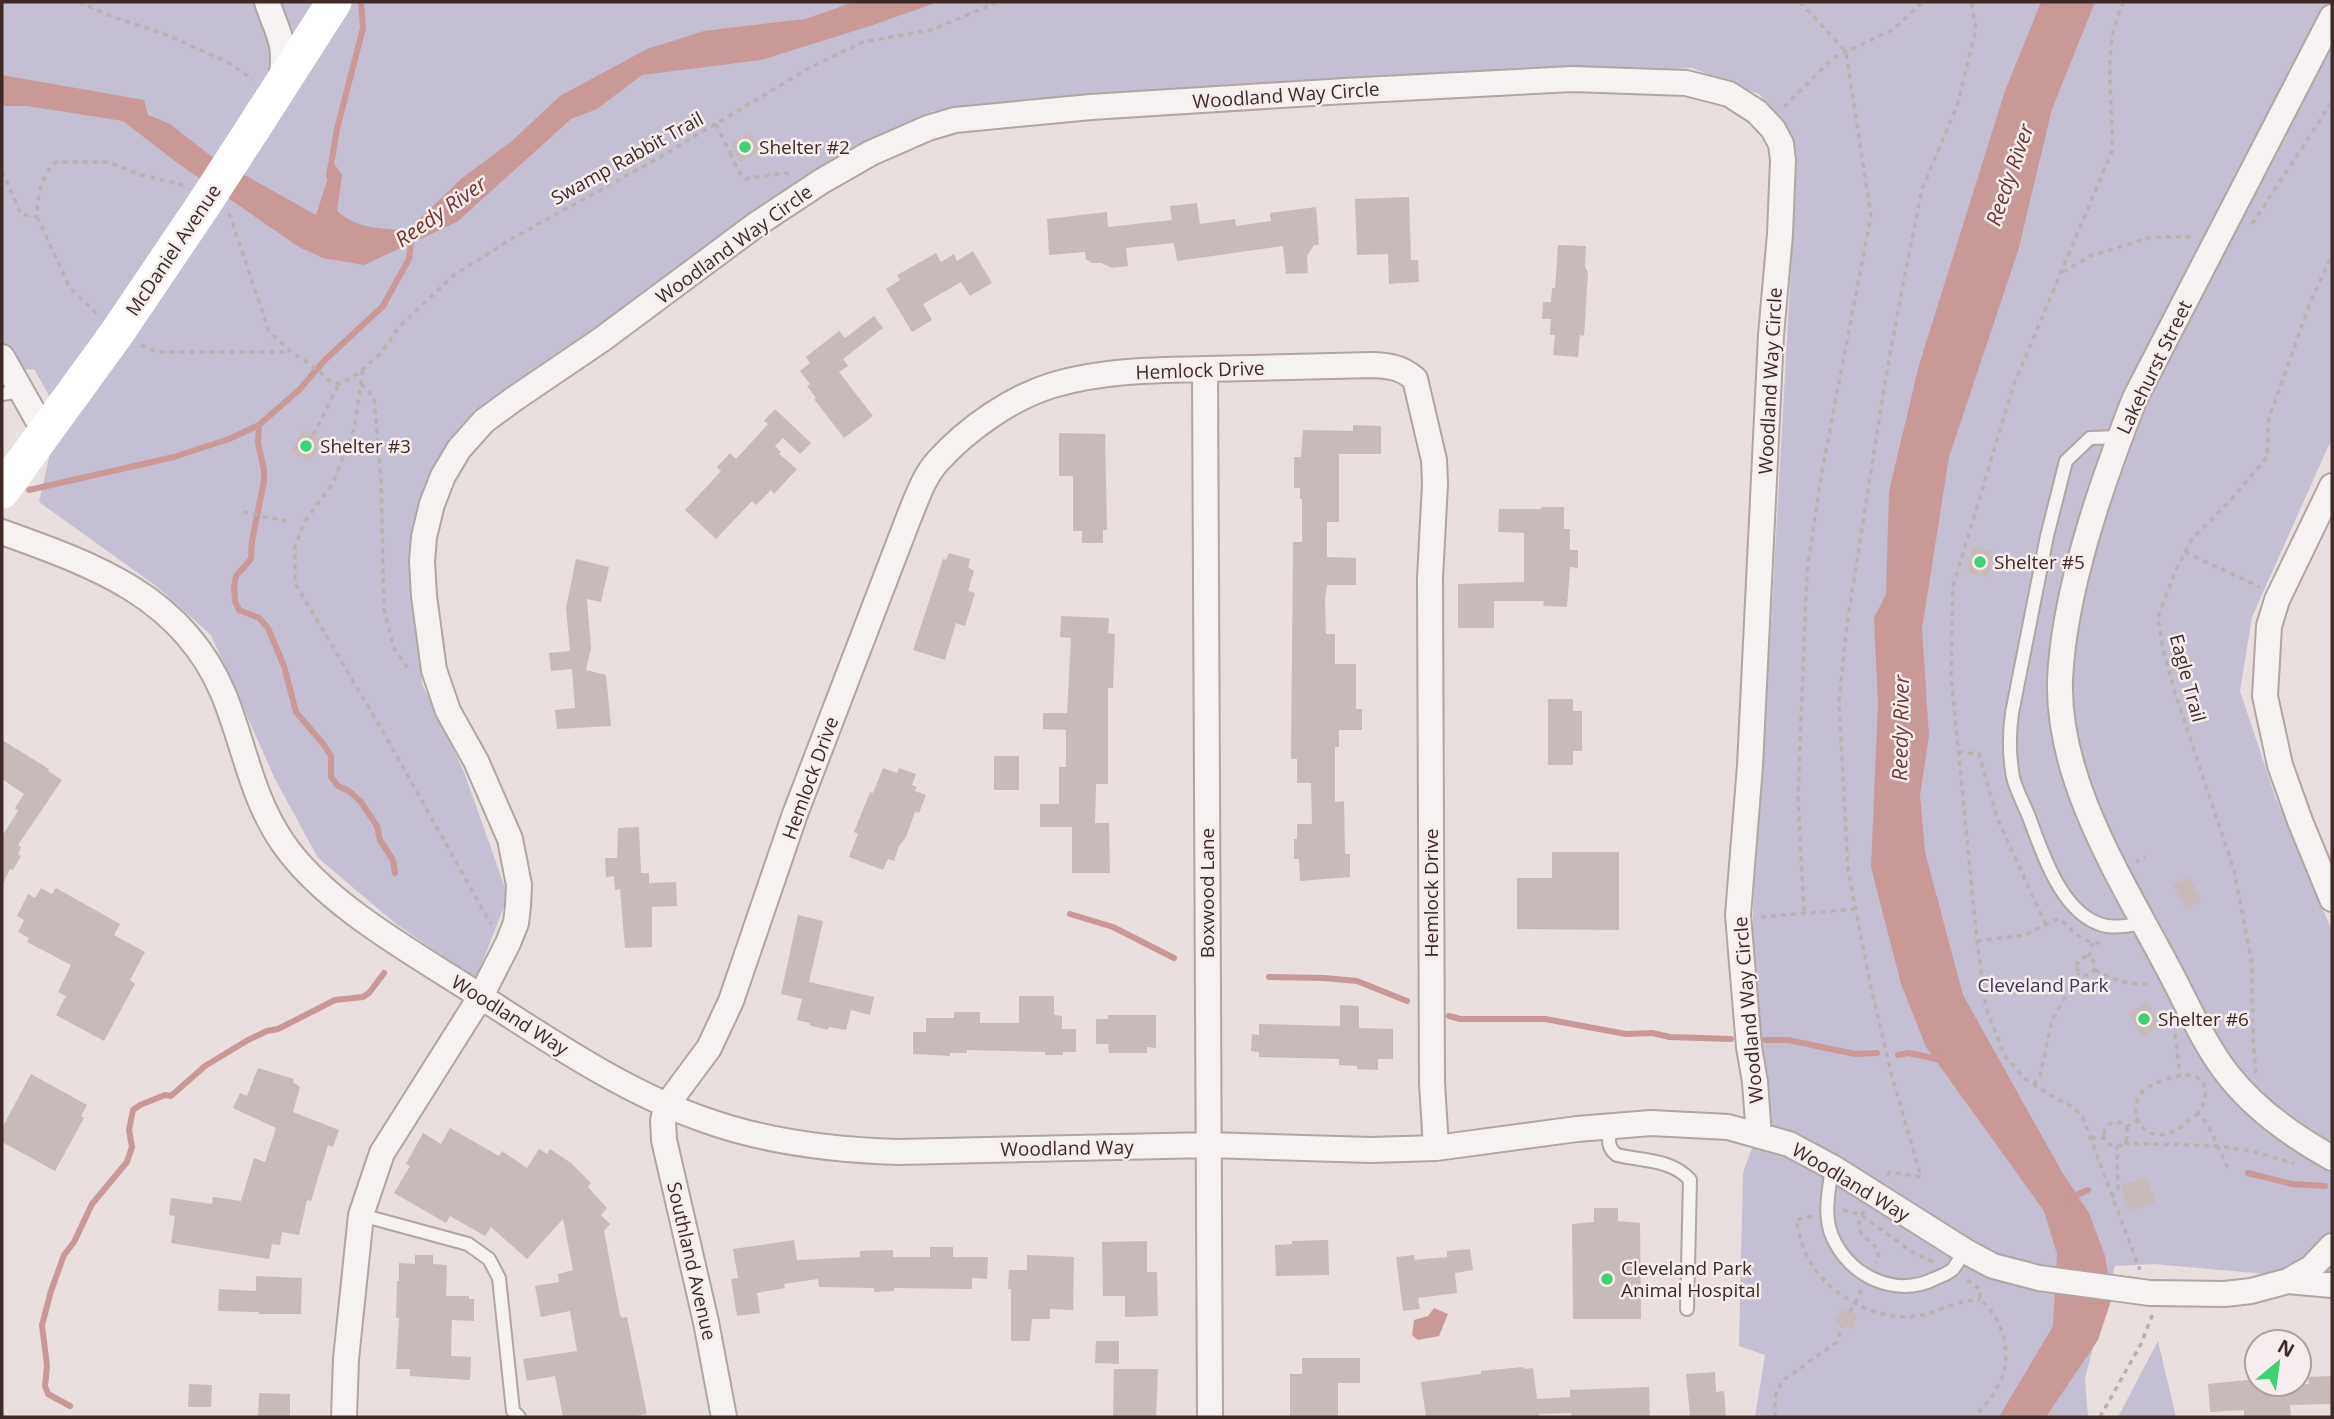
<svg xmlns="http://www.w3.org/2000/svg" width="2334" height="1419" viewBox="0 0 2334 1419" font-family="'Open Sans',sans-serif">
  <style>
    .green { fill: #c4bfd2 }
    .water { fill: #c99998 }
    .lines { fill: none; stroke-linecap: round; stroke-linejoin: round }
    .stream { stroke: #c99998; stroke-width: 6 }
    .building { fill: #c8bab8 }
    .lane-casing { stroke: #b2a5a3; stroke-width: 16 }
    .street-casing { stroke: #b2a5a3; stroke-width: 28 }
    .path { stroke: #bbb2b0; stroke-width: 3.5; stroke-dasharray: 5 5; stroke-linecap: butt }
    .lane { stroke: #f6f2f1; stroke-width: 12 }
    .street { stroke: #f6f2f1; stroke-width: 24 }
    .secondary { stroke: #fff; stroke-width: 35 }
    .secondary-bridge { stroke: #fff; stroke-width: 35 }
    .poi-dot { fill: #3fd173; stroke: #f6eeee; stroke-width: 2.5 }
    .labels { text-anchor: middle; stroke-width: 5; stroke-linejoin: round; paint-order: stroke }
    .street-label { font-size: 19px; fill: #3f2a27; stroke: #f6eeee }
    .poi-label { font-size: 19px; fill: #3f2a27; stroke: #f6eeee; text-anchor: start }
    .park-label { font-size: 19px; fill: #40345b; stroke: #f6eeee }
    .water-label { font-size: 21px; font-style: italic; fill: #743430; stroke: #f6eeee }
  </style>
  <rect width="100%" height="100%" fill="#e8dfde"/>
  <path class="green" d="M2,2H2332V438L2252,617L2240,691L2275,796L2332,931V1280L2154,1264L2115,1266L2085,1378L2088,1417H1755L1765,1355L1739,1346L1743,1173L1767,1106L1752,964L1754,874L1771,624L1797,160L1788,128L1759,94L1692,68L1371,79L933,111L805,176L450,439L410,544L422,684L464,772L508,896L476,979L396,924L318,858L275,779L211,635L156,586L39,502L59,413L34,369L2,372Z
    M2158,1341L2176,1417H2118Z"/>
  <path class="water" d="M854,2H938L870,26L761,60L642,75L597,109L571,119L457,222L364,265L323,258L299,247L176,162L123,121L27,106H2V75L144,100L148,115L170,124L211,156L316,215L333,162L342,175L337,211C357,229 382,229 408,230L462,178L512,141L560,96L647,49L704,31L805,19Z
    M2041,2H2095L2052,109L2018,251L1949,457L1922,629L1929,736L1920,795L1925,852L1963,995L2062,1172L2089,1213L2105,1256L2112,1298L2098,1340L2046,1417H1999L2053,1326L2057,1254L2044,1211L1926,1047L1901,984L1871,867L1878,704L1874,618L1886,594L1889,491L1919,365L2005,91Z
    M1434,1308L1448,1314L1439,1336L1418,1340L1412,1335L1414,1320L1428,1316Z"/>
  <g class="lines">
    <path class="stream" d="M329,176L337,129L363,28L361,3
      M259,425L258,443L264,470V481L252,541L251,559L236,576L234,587L235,601L239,610L259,618L268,628L284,666L296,712L324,745L331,756V777L338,786L349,791L361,802L377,826L380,840L393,860L395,873
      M29,490L174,457L229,439L259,425L299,390L325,360L383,306L409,259L412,237
      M1070,914L1113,927L1174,958
      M1269,977L1324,978L1357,981L1407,1001
      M1449,1016L1460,1019H1545L1626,1034L1652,1033L1670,1037L1731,1039
      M1765,1040H1788L1855,1054L1877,1053
      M1898,1055L1909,1053L1941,1060
      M2248,1173L2292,1184L2325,1186
      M2070,1198L2088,1190
      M70,1406L48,1394L45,1386L47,1366L42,1325L51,1291L64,1255L74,1242L92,1204L127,1162L132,1147L129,1130L133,1110L140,1105L165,1095L171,1096L205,1066L248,1040L267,1031L278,1029L335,1000L363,997L369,993L384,973"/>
  </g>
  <path class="building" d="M750,133L760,151L740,162L731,143Z
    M1409,197L1411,260H1418L1419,282L1389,284L1388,254L1357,255L1355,199Z
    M1197,203L1200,224L1235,219L1236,226L1271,221L1270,213L1316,207L1319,245H1314L1307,256L1308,273L1286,274L1283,246L1177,261L1174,243L1126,248L1128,266L1112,268L1101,263H1092L1086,259L1085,252L1049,255L1047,219L1107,212L1108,227L1172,220L1170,206Z
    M1558,245L1586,246L1585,267L1588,272L1584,336L1580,335L1578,357L1553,355L1555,335H1550L1551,319H1542L1543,302H1551L1552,288H1555Z
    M973,251L992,283L970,296L961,282L923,304L932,320L912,332L886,289L900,280L897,275L936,253L941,262L954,254L957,261Z
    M874,316L883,328L843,359L848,366L839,372L873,416L844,438L814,399L816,398L807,386L810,384L800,371L810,363L806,357L839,331L845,338Z
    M775,409L811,443L800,454L783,438L775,446L781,452L779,454L797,469L774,494L771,490L756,505L752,501L716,539L685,510L721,471L717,467L730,453L736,459L768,424L764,421Z
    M1353,425L1381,426V454H1339V522H1327V557L1356,558V585H1327L1325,600L1326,634H1335V664H1356V709H1362V730H1339V747H1335V802L1344,801L1345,854H1350V877L1300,881L1299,859H1294V839H1297V824H1312L1311,783H1297V759H1291L1293,542H1302V499H1300V488H1294V457H1301L1303,430L1353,431Z
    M303,429L322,441L310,462L291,451Z
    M1059,433L1105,434L1107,530H1103V543H1082V531H1073V476H1059Z
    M1541,507H1564V529H1570V550H1578V568L1570,567L1567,607L1543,606L1544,601H1494V628H1458V584L1524,582V533L1498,532L1499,509H1541Z
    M1972,547L1993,551L1989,577L1967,573Z
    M949,553L970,559L968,567L974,571L968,591L975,593L965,626L956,623L945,660L913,650L943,559L946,560Z
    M576,559L609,567L601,602L587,599L591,648L586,670L606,675L611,726L557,729L555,710L575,708L572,669L551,671L549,653L570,651L566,608Z
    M1061,616L1109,618L1108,633L1115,634L1113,688H1108V784H1096L1095,823H1109L1110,873H1072V827H1040V804H1059V767H1066V730L1043,729V713H1067L1071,638L1060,637Z
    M1548,699H1573V711H1582V751H1573V765H1548Z
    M2,740L49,769L48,771L62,780L18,845L21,847L18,854L21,856L13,870L10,869L2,886V836L18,811L15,808L24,794L2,779Z
    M994,756H1019V790H994Z
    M883,768L897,773L899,768L916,774L912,785L917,787L915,791L926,795L919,813L915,812L906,837L899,846L894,861L888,859L883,870L849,857L858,834L854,832L870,792L873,793Z
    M639,827L641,873H649V883L676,882L677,906L652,907V947L625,948L620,889L615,890L614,876L606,877L605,858H617L618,828Z
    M1552,852H1619V930L1517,929V878H1552Z
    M2188,876L2202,900L2186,909L2173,885Z
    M41,888L52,894L56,888L120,924L114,935L145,952L130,980L135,984L104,1041L56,1015L66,996L58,992L71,965L27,942L29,938L18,932L24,920L17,916L28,894L35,898Z
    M798,915L823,921L809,982L874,997L870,1015L851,1010L846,1030L829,1027L828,1030L809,1025L810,1023L797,1020L802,999L781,994Z
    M1019,996H1054V1015L1062,1016V1029H1076V1052H1063V1055H1045V1052L967,1050V1053H950V1056L913,1054V1032H926V1018H954V1012H980V1023H1019Z
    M2147,1002L2161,1026L2142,1037L2128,1013Z
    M1340,1005L1359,1006V1028L1393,1029V1059H1378V1070L1357,1069V1066L1339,1065V1059L1259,1057V1052L1251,1051L1252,1034L1259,1035V1024L1340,1026Z
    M1108,1015H1156V1048L1147,1047V1053H1109L1108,1044H1096V1019H1108Z
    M258,1068L294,1079L293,1082L300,1087L293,1112L339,1130L333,1147L328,1145L311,1201L307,1200L299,1235L282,1232L280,1245L272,1244L269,1259L171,1243L175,1216L169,1215L171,1198L212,1204L213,1197L241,1201L254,1158L265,1162L276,1128L233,1108L240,1093L247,1096Z
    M31,1074L87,1105L81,1116L84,1118L55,1171L2,1142V1128Z
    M450,1128L499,1156L502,1151L527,1168L539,1149L547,1154L550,1149L571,1163L591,1183L588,1187L607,1208L601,1215L610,1224L604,1231L620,1315L622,1318L627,1317L647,1414L629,1417H563L555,1376L527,1381L523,1359L577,1351L570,1311L541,1317L535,1286L559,1282L558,1274L573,1270L563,1219L527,1259L491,1227L485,1236L450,1216L446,1223L394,1193L410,1166L406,1164L423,1133L441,1144Z
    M2146,1177L2155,1202L2130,1212L2121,1186Z
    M1594,1208H1618V1221L1640,1223L1641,1319H1573L1572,1224L1594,1222Z
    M794,1240L797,1260L860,1257V1251L893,1250V1257H930V1247H953V1257H988L987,1279L972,1278V1289L894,1288V1291L874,1292V1288L819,1287L818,1279L784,1284L785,1288L757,1293L760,1313L737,1316L731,1279L738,1278L733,1249Z
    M1328,1240L1329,1275L1276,1276L1275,1245L1292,1244V1241Z
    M1147,1241V1272H1157L1158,1316L1125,1317V1296H1103L1102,1242Z
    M1470,1249L1473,1270L1455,1273L1457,1293L1418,1298L1420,1309L1403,1311L1396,1257L1414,1255L1415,1260L1447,1257V1251Z
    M415,1255H433V1264L447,1265L446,1296H469V1299H474V1321L452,1320L451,1356L471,1357L470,1380L410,1376V1369H396L399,1318H396L397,1281H399V1263L415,1264Z
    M1027,1255L1074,1257L1073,1310L1050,1309V1319H1032L1030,1341H1011V1289H1008L1009,1270H1027Z
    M256,1276L302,1278L301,1314H259V1312L218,1311L219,1289L256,1291Z
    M1842,1308L1858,1316L1851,1330L1835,1321Z
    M1096,1341H1119V1364L1095,1363Z
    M1302,1358H1360V1383H1338V1417H1290V1374H1302Z
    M1523,1367L1524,1369L1533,1368L1537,1399L1570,1397V1390L1649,1387L1650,1417H1572L1571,1413L1539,1414L1540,1417H1426L1421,1382L1481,1374V1371Z
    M1114,1369H1158L1156,1417H1113Z
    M1715,1372L1716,1392L1724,1391L1726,1417H1690L1686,1374Z
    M2332,1376V1404L2290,1405L2291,1416L2244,1417V1410L2210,1412L2208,1384L2257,1379V1384H2309L2308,1377Z
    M189,1384L212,1385L211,1407H188Z
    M259,1393L290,1394V1417H258Z"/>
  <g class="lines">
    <defs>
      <path id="lane" d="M2,394L21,391
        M2120,437L2090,438L2066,461L2047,536L2012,713C2009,734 2009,755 2013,777C2016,790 2024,804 2029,817C2042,852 2060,908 2097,923C2112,930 2129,925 2145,923
        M1611,1126C1609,1138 1606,1147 1617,1155C1642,1161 1672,1159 1690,1180L1687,1309
        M1832,1167C1829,1190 1823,1214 1832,1236C1849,1276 1895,1298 1934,1279C1940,1276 1948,1274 1953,1269C1957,1264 1961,1256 1965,1251
        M361,1215L468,1244L489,1259L499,1278L513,1411L519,1417"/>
      <path id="street" d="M267,2C279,37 287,42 281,82
        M2332,17L2135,398C2102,482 2064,590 2060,680C2057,782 2123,882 2169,970C2188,1005 2204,1045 2229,1076C2257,1111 2294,1137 2332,1158
        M2,357L44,431
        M1205,369L1210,1417
        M2332,486L2277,600L2269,626L2265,696L2280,765L2300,821L2332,899
        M2,532C94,565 182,596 223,693C244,743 251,797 283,843C327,907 418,955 483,998C553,1043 625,1092 705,1120C766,1142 833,1150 898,1152L1209,1145L1371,1150L1436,1148L1577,1129L1651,1123L1728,1127L1789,1144L1832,1167L1965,1251L1993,1266L2039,1278L2150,1293L2225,1294L2251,1291L2288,1281L2311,1268L2332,1246
        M2288,1281L2332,1285
        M344,1417L346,1359L361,1215L382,1153L481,996L508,943L516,923L518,906L519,885L510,839L476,761L448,711L434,670L424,596L422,561L424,537L432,504L443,476L459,449L484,421L514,399L601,340L757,224L822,181L871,153L928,128L955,120L1091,107L1345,91L1573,79L1686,83L1729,94L1757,112L1773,129L1781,144L1783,160L1780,234L1771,335L1750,766L1738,915L1749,1047L1755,1082L1759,1136
        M724,1417L706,1322L664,1140L663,1121L666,1106L709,1048L731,1001L795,814L909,517C917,498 924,476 938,461C968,428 1011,398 1053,385C1102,370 1157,370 1207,369C1262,368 1318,366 1373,365C1390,366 1401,367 1415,379L1434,460L1435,484L1430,578L1432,1083L1436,1148"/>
    </defs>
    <use href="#lane" class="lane-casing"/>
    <use href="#street" class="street-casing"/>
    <path class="path" d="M79,2L113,17L165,34L225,61L253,79
      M1800,2L1846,52L1871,216L1822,471L1807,571L1798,796L1804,913
      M2124,2C2100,47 2114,101 2112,151L2014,384L1953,586L1951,676L1977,941L1986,1008L2005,1056L2024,1078L2050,1095L2073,1107L2083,1118L2140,1270
      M1784,107L1833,58L1894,29L1923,2
      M716,124L730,153L735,152
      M730,153L737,169L745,179L785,173L792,176
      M2,171L21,214L37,217C37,197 41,175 56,162H109L141,175L183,185
      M229,213L269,331L291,352L310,364L331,382L340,384L357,374L381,353L400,326L454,275L513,238L655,160L811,67L863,42L931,30L998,2
      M37,217L70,288L98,315
      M2252,224L2332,102
      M2063,272L2090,256L2151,237H2195
      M141,345L156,352H289
      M363,370L354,429L333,483L305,521L295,546V583L382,730L491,924
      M361,384L374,397L381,479L384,610L394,648L410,672
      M313,435L339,384
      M243,512L286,521
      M2185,552L2260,587
      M1958,752L1979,754L1997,818L2046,925
      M2138,863L2137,861L2146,857
      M1761,917L1855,909
      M1977,941L2025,935L2055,920L2060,919C2073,931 2083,944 2102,943
      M2077 966a9 9 0 1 1 18 0a9 9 0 1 1-18 0Z
      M2089,957L2092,943
      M2095,970C2114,980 2130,986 2151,983
      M2175,1034L2180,1076
      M2256,1073L2253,1042L2252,964L2234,870L2175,693L2163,649L2158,617L2175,572L2192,539L2230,501L2267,457L2269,418L2310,303L2332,255
      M2034,1085L2040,1076L2052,1020L2079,973
      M2198,1113C2189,1120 2178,1132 2166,1134C2141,1140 2126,1110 2143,1091C2151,1083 2178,1074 2189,1075C2211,1078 2208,1100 2198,1113L2208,1125L2225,1162L2227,1167L2224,1170
      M2104 1134a12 12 0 1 1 24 0a12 12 0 1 1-24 0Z
      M2126,1127L2137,1121
      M2091,1137L2106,1139
      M2124,1143L2217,1146L2251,1151L2294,1163
      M1887,1175L1890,1172L1921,1177L1892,1076L1870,983L1848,870L1839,702L1847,624L1885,382L1903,284L1922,189L1957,106L1976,29L1971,2
      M2111,1197L2118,1189L2117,1146
      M1843,1210L1861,1215L1912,1252L1933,1262
      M1864,1211C1850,1233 1867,1236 1879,1251L1876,1263
      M1812,1216L1796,1220C1799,1231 1801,1242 1805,1252C1822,1292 1874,1322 1917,1316C1939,1313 1956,1299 1980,1300
      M1967,1280L1980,1289V1300C2004,1318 2014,1358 1998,1386C1992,1398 1983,1408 1974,1417
      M1850,1312L1862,1289
      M1775,1417V1397L1782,1381L1837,1342L1842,1326
      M2100,1417L2141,1344L2153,1313"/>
    <use href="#lane" class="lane"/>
    <use href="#street" class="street"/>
    <path class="secondary" d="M252,130L334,2
      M2,491L117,333L204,204"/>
    <path class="secondary-bridge" d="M204,204L252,130"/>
  </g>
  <g class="poi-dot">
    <circle cx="745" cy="147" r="7"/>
    <circle cx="306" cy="446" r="7"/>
    <circle cx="1980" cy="562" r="7"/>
    <circle cx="2144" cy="1019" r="7"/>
    <circle cx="1607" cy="1279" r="7"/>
  </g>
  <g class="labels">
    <g class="street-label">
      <text transform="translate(1286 95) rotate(-4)" y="7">Woodland Way Circle</text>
      <text transform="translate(627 158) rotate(-29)" y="7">Swamp Rabbit Trail</text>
      <text transform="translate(734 244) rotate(-36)" y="7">Woodland Way Circle</text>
      <text transform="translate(173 250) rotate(-56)" y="7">McDaniel Avenue</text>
      <text transform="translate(2154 367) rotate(-64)" y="7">Lakehurst Street</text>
      <text transform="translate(1200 370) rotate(-2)" y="7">Hemlock Drive</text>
      <text transform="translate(1770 381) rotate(-87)" y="7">Woodland Way Circle</text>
      <text transform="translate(2188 678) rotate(75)" y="7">Eagle Trail</text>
      <text transform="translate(810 778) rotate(-70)" y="7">Hemlock Drive</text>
      <text transform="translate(1207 893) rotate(-90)" y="7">Boxwood Lane</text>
      <text transform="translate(1431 893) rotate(-90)" y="7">Hemlock Drive</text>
      <text transform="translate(1748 1010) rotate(-95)" y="7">Woodland Way Circle</text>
      <text transform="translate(510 1015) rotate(32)" y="7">Woodland Way</text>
      <text transform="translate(1067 1148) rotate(-1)" y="7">Woodland Way</text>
      <text transform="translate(1851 1182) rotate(31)" y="7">Woodland Way</text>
      <text transform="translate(692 1261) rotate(77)" y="7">Southland Avenue</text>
    </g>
    <g class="poi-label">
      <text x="759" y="154">Shelter #2</text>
      <text x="320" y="453">Shelter #3</text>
      <text x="1994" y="569">Shelter #5</text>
      <text x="2158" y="1026">Shelter #6</text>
      <text x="1621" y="1275">Cleveland Park<tspan x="1621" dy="22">Animal Hospital</tspan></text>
    </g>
    <g class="park-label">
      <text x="2043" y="992">Cleveland Park</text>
    </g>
    <g class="water-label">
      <text transform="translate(2010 175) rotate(-71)" y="7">Reedy River</text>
      <text transform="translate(441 212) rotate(-35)" y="7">Reedy River</text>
      <text transform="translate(1901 728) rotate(-89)" y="7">Reedy River</text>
    </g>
  </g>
  <rect width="2334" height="1419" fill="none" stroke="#3f2a27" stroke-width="7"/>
  <g transform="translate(2278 1363) rotate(29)"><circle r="33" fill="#f6eeee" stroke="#ada09e" stroke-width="2"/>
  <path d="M0-5L12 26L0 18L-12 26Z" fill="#3fd173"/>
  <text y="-10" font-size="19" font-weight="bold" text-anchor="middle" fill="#3f2a27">N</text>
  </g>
</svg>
